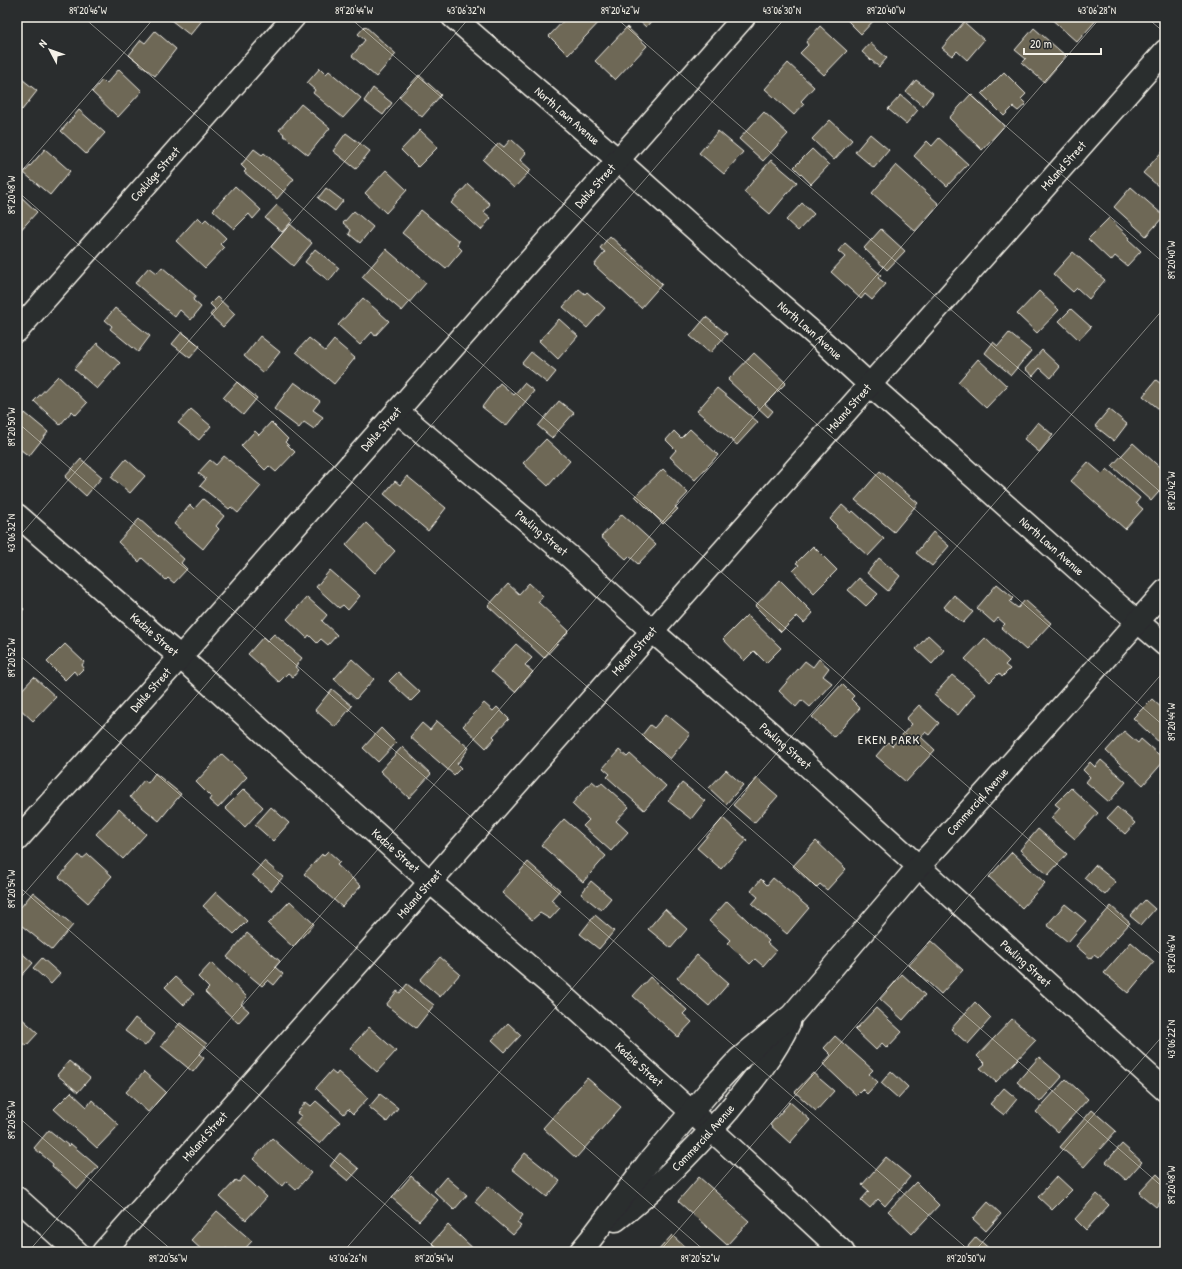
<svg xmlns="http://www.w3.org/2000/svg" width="1182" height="1269" viewBox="0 0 1182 1269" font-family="'Patrick Hand',sans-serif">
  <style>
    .building { fill: #6e6757; stroke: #f4f1e8 }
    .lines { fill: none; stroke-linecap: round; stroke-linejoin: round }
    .minor-casing { stroke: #f4f1e8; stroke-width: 25 }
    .tertiary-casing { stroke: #f4f1e8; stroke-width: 25 }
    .minor { stroke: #2a2d2e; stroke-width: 22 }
    .tertiary { stroke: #2a2d2e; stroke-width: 22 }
    .ticks { fill: none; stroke: #f4f1e8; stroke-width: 1; stroke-opacity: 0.45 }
    .labels { text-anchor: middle; stroke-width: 3.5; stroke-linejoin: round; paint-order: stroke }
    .street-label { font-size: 12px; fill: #f4f1e8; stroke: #2a2d2e }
    .neighbourhood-label { font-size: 13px; letter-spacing: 1px; fill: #f4f1e8; stroke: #2a2d2e }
    .neatline { fill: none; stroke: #f4f1e8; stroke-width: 1.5 }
    .ticks-label { font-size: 10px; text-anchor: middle; fill: #f4f1e8 }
  </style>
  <rect width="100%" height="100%" fill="#2a2d2e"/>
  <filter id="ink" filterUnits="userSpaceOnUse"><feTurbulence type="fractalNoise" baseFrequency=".025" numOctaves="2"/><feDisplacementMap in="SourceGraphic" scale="8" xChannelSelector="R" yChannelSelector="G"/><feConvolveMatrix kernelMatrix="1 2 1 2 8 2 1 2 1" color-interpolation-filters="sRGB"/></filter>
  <g filter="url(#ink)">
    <path class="building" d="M167,17H205L190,35Z
      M567,17H604L568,55L549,36Z
      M635,17H655L646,27Z
      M844,17H877L861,34Z
      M1049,17H1099L1077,42Z
      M964,22L984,40L967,60L957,51L952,56L942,48Z
      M365,26L396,54L376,77L352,56L365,40L358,34Z
      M820,26L847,51L824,75L800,53L808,45L806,42Z
      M627,27L647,46L615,80L595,61Z
      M1034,28L1066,56L1044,82L1022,63L1026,59L1015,50Z
      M155,31L176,49L155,76L129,55L141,40L145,43Z
      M870,43L887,58L879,67L862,52Z
      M788,63L814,87L801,101L804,104L794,115L765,89Z
      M320,68L326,74L329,71L361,98L343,118L313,93L315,90L307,83Z
      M119,69L142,91L118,117L92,92L102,80L106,84Z
      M1004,72L1026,94L1021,99L1026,104L1018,111L1013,107L1004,116L982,94Z
      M419,75L441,95L422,117L399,97Z
      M18,76L37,91L22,110L17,107Z
      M916,80L933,93L923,106L906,92Z
      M373,88L392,103L383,115L364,101Z
      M971,94L1004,126L982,150L949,118Z
      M901,95L918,110L906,124L888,109Z
      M301,104L330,128L308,155L283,135L284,134L279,130Z
      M79,110L105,133L86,154L61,131Z
      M764,112L788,134L763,161L739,139Z
      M830,120L852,140L834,160L812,139Z
      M420,130L438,147L418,167L401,150Z
      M718,131L743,152L724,174L699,153Z
      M346,133L370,151L356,169L333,151Z
      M870,134L889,150L874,168L855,152Z
      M939,138L968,164L947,186L914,156L927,141L932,146Z
      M511,139L526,153L520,160L531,170L514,188L483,160L499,143L504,147Z
      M1165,148V192L1143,173Z
      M45,149L70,171L50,195L24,173Z
      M254,149L262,155L264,153L294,179L277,199L244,172L246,170L241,165Z
      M812,149L829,165L811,184L794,167Z
      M771,160L797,182L770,214L744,192Z
      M896,165L939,204L915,231L872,193Z
      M386,170L407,190L386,213L365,193Z
      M468,184L490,204L484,212L491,218L481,230L451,203Z
      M235,186L261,210L253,219L249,214L234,229L213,210Z
      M1131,187L1164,216L1146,236L1114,207Z
      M326,188L343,201L335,211L318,198Z
      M17,193L37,212L17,234Z
      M802,203L814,214L798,231L786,220Z
      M277,205L293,220L282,232L265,218Z
      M421,210L459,241L457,245L462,250L446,269L402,233Z
      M354,211L373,227L360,243L349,234L351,230L343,223Z
      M198,217L203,222L206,219L226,238L220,244L224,248L205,268L176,241Z
      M1109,218L1130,238L1128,239L1141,251L1127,266L1115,256L1111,261L1088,239Z
      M290,224L312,243L293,266L271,247Z
      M881,229L905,251L887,270L864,248Z
      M610,236L662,284L641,308L594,265L605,252L600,248Z
      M845,243L881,275L878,278L886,284L872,300L865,294L861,299L831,272L845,257L838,251Z
      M315,249L339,268L329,281L305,262Z
      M386,249L426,283L402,311L362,277Z
      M1073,252L1105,280L1089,299L1077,288L1073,292L1053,274Z
      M149,267L157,273L162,267L196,296L193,300L201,307L191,320L180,310L175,317L135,283Z
      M579,289L585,294L587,292L605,308L587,328L563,307Z
      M1039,291L1059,310L1037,333L1017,314Z
      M217,297L235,314L223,327L210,315L215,309L210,304Z
      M363,298L389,321L375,336L372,332L360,345L338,325Z
      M115,308L150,336L138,352L110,329L112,326L105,320Z
      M1071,309L1091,327L1079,340L1059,321Z
      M706,317L727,334L710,353L690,336Z
      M559,319L578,336L558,359L539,341Z
      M182,332L200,346L190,358L172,344Z
      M1009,333L1031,351L1011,375L985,353L993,342L998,346Z
      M260,336L280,352L263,373L244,356Z
      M309,338L325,351L334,340L355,358L334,384L296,352Z
      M97,343L120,363L97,389L74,369Z
      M1042,350L1060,367L1051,378L1040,368L1033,376L1025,369Z
      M531,352L556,372L547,383L522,363Z
      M754,353L786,383L765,404L773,411L768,417L728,380Z
      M978,359L1007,386L986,408L958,382Z
      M58,376L87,403L76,415L72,411L60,425L34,401Z
      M1156,380L1165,387V402L1159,409L1143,396Z
      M237,382L257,398L243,415L223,398Z
      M294,382L320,401L313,410L323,417L314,429L304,422L299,428L274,409Z
      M500,383L514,395L524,383L534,391L506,426L482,407Z
      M717,388L758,422L737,445L697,411Z
      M559,401L574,413L552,438L538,426Z
      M191,409L211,426L199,440L178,423Z
      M1109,409L1127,424L1114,441L1095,426Z
      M25,413L48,432L29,456L17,447V423Z
      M271,422L288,439L285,442L295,452L276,472L269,466L265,470L241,446L255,431L259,435Z
      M1038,422L1053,435L1039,452L1024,439Z
      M690,429L718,455L695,480L670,457L676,450L666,440L674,431L681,438Z
      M546,439L570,461L548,486L523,463Z
      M1133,443L1165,472V478L1162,481L1165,485L1151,501L1112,466Z
      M224,456L261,486L238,513L231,507L229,509L200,486L206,479L198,473L210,460L216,465Z
      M81,459L102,477L86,496L65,477Z
      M126,459L145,476L130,493L111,477Z
      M1088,462L1102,474L1107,469L1140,498L1136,503L1143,509L1125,529L1071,481Z
      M663,469L688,493L675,507L678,509L663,524L635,496Z
      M880,471L918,503L894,532L855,500Z
      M407,476L446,508L428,531L384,494L395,481L400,485Z
      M203,499L224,516L216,526L219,529L203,549L174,524L190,505L194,509Z
      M842,505L851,513L853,511L884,539L868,556L836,527L837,526L830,519Z
      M622,514L656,545L638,564L629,556L626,559L601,537Z
      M139,519L184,559L181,563L187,569L174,583L168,578L166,580L142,558L139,562L118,542Z
      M366,523L395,551L375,573L346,545Z
      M933,532L949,546L932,566L916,553Z
      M813,546L837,570L814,593L793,571L799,565L796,563Z
      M879,558L900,576L888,591L867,573Z
      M330,570L360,596L348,610L343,605L339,608L316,587Z
      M859,578L878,594L866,606L848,590Z
      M780,580L813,613L804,623L797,616L781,632L755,606Z
      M529,583L543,596L538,602L569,631L544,658L488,606L508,584L519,594Z
      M997,584L1014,598L1010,602L1018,608L1025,600L1051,623L1026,650L1001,628L1005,624L998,618L994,623L977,608Z
      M954,595L973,612L963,623L944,607Z
      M307,597L327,615L322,621L337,635L328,645L321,639L317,643L309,635L307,638L287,619Z
      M17,603L24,609L17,617Z
      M747,615L781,648L766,663L754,651L744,661L723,639Z
      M274,634L302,658L295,667L299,670L293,677L288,673L279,682L248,654L263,637L267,641Z
      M928,635L944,650L932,664L916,649Z
      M985,638L1009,661L1005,665L1010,669L1002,677L999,673L990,682L965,659Z
      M65,644L84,662L82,665L84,668L77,675L74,671L65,680L47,662Z
      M516,644L532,658L525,665L533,672L515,692L491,671Z
      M17,647L21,651L17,655Z
      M352,659L374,679L356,699L334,679Z
      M819,659L829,668L823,676L832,683L810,707L802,700L796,707L779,691L805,661L813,667Z
      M398,672L420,692L411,701L389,681Z
      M952,675L975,694L958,715L934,695Z
      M34,677L56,697L33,721L17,706V695Z
      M842,684L854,696L851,699L860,708L834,737L812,717Z
      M332,689L352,706L335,727L315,710Z
      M1152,699L1165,711V744L1163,746L1133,718Z
      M484,703L493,711L497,707L509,719L493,736L495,738L486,748L463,726Z
      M919,705L939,723L929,735L925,732L921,737L935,750L906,782L876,756L888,742L892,746L912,724L906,719Z
      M666,714L690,734L670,759L642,735L650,725L654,728Z
      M437,721L469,748L457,764L461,768L454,775L410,737L422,723L430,730Z
      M381,728L396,743L378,762L363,748Z
      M17,729L22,734L17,740Z
      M1124,731L1138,743L1141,739L1165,760L1143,785L1106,751Z
      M402,747L431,774L409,798L380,771Z
      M619,750L627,757L630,754L666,786L644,810L607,777L610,774L603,768Z
      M222,754L247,777L218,808L209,800L211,797L196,782Z
      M1101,760L1126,782L1109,802L1086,782L1090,777L1083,770L1090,762L1095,767Z
      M726,770L743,785L726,804L709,788Z
      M155,773L181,794L159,821L130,797L144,780L148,783Z
      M757,778L778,796L754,823L733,805Z
      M592,781L598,786L602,783L629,807L616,821L628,832L611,851L583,826L589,820L572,804Z
      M682,783L705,801L691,819L668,801Z
      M1165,787V796L1160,792Z
      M1071,788L1098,813L1075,839L1051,818L1060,808L1055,804Z
      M244,789L263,807L245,827L225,808Z
      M271,807L289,823L273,841L255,825Z
      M1117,807L1135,823L1125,834L1107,818Z
      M119,809L146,834L123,859L96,834Z
      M723,818L747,840L721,869L697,848Z
      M564,819L606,856L583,882L541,845Z
      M1038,829L1067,854L1048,875L1020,850Z
      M816,841L846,869L827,890L820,884L816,888L793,866Z
      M328,851L340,862L337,865L361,886L342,907L304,874L322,854L323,856Z
      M1012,852L1045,883L1022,908L989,877Z
      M88,854L112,876L88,903L59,877L79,855L82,859Z
      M264,861L283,877L271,891L252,875Z
      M528,862L560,890L551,900L560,908L550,919L540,913L532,920L502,893Z
      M1095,865L1116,882L1105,895L1084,878Z
      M773,878L809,908L787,934L752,904L758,897L751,891L761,879L767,885Z
      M591,881L611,898L601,910L581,894Z
      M33,892L73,925L52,950L17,922V912Z
      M216,892L247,921L234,934L203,906Z
      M1145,900L1155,909L1141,925L1130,916Z
      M290,901L314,924L293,947L268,924Z
      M727,901L769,941L767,943L776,951L763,966L755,959L750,964L727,943L730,940L709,921Z
      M1065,904L1086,921L1068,942L1047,925Z
      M1111,906L1130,923L1098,958L1094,955L1091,959L1076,946Z
      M665,909L687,929L671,948L648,929Z
      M595,915L614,931L599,949L580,934Z
      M247,933L280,961L275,967L283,974L274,985L268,980L262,986L227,957Z
      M931,941L963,970L941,994L909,965Z
      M1131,942L1154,962L1128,993L1104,973Z
      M17,949L33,963L17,981Z
      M1165,954V962L1161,959Z
      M697,955L729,983L709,1006L677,978Z
      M440,957L460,974L440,997L420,980Z
      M42,958L60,974L51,984L33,968Z
      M211,963L247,997L241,1004L249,1011L238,1023L205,992L209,988L198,977Z
      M902,974L925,995L903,1020L880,999Z
      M175,977L194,994L184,1005L165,987Z
      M650,977L687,1010L683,1014L692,1022L678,1037L633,996Z
      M407,984L434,1005L416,1028L386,1005L397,991L400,993Z
      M975,1002L991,1018L968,1044L951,1029Z
      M876,1008L902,1032L887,1048L882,1043L876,1050L855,1030Z
      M19,1016L38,1033L26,1046L17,1038V1019Z
      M135,1018L155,1034L145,1046L125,1031Z
      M1012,1019L1036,1040L996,1082L980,1068L985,1064L977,1056Z
      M180,1023L207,1044L199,1054L204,1058L193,1072L161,1046Z
      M508,1023L521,1035L505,1052L492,1040Z
      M369,1027L396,1051L377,1072L350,1048Z
      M835,1036L873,1070L869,1074L878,1082L867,1094L862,1089L856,1095L823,1064L831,1055L824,1048Z
      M1039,1057L1062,1077L1040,1102L1017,1082Z
      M69,1061L90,1078L78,1092L57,1075Z
      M331,1071L336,1075L338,1072L368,1098L353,1114L348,1109L344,1114L316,1088Z
      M891,1071L908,1087L898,1098L881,1083Z
      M144,1072L166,1092L148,1112L126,1092Z
      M813,1073L834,1091L816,1111L795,1092Z
      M587,1078L621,1107L576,1158L543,1128Z
      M1066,1079L1088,1099L1058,1132L1036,1112Z
      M1004,1088L1017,1099L1004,1115L990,1104Z
      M71,1092L87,1107L92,1100L119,1125L97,1148L54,1109Z
      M380,1094L398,1108L387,1122L369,1107Z
      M316,1101L340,1122L320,1144L295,1123L301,1116L297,1113L306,1102L311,1106Z
      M790,1102L810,1120L790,1143L770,1125Z
      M1092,1110L1116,1131L1084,1167L1060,1147Z
      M49,1130L69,1146L71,1144L98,1167L78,1189L52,1166L53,1164L34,1148Z
      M272,1138L311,1173L296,1190L286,1181L282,1186L253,1159Z
      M1122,1144L1142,1162L1126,1180L1106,1162Z
      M340,1153L359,1169L348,1181L330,1166Z
      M525,1153L560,1181L547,1197L512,1169Z
      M886,1157L910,1177L885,1206L878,1199L870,1208L861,1200L869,1191L862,1185Z
      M1157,1174L1165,1182V1197L1156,1207L1139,1193Z
      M244,1176L267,1197L246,1220L220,1197L236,1180L239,1182Z
      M411,1176L438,1200L419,1221L392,1198Z
      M1057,1176L1072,1190L1052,1210L1038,1197Z
      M446,1177L467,1195L454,1210L434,1191Z
      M699,1177L749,1221L727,1245L678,1201Z
      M916,1182L939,1205L912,1234L888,1211Z
      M489,1186L523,1215L517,1223L521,1226L513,1235L475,1202Z
      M1097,1194L1109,1205L1086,1230L1075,1219Z
      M988,1202L1001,1214L986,1231L973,1219Z
      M217,1211L252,1241L242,1252H231L226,1248L223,1252H204L191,1240Z
      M448,1225L477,1252H441L432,1243Z
      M672,1235L690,1252H657Z
      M976,1237L993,1252H963Z"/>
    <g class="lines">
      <defs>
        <g id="minor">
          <path id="s1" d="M453,17L619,161L735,265L819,338L870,385L1110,598L1165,645"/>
          <path id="s2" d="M17,331L294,17"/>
          <path id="s3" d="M397,411L570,557L652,631L798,757L1165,1090"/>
          <path id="s4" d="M17,515L180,657L430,882L553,987L726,1143L843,1252"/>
          <path id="s5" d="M17,840L199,636L744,17"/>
          <path d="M17,1198L77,1252"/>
          <path id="s6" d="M103,1252L1165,51"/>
        </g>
        <g id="tertiary">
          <path id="s7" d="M616,1220C658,1188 694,1150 728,1111C751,1083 774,1056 789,1023"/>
          <path id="s8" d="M580,1252L590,1240L647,1164L711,1089L739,1059L792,1015L918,867L937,847L1165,591"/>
        </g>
      </defs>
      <use href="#minor" class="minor-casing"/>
      <use href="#tertiary" class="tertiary-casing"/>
      <use href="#minor" class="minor"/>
      <use href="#tertiary" class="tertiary"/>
    </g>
  </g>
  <path class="ticks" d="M83,17L1165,958M349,17L1165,727M615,17L1165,496M880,17L1165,264M1146,17L1165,33M17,176L155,17M17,191L1165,1189M17,422L971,1252M17,539L470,17M17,653L706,1252M17,885L440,1252M17,902L786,17M17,1116L174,1252M28,1252L1101,17M343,1252L1165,307M659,1252L1165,670M974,1252L1165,1033"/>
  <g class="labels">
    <g class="street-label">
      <text dy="4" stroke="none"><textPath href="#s1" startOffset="151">North Lawn Avenue</textPath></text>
      <text dy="4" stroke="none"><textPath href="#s6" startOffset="1450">Moland Street</textPath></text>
      <text dy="4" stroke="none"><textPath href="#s2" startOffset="209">Coolidge Street</textPath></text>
      <text dy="4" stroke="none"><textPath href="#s5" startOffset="873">Dahle Street</textPath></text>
      <text dy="4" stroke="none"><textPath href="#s1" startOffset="475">North Lawn Avenue</textPath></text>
      <text dy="4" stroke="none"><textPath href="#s6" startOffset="1126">Moland Street</textPath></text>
      <text dy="4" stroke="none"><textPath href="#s5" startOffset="549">Dahle Street</textPath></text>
      <text dy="4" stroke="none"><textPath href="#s3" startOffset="189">Pawling Street</textPath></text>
      <text dy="4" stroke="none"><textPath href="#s1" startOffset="799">North Lawn Avenue</textPath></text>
      <text dy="4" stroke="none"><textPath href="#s4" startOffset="182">Kedzie Street</textPath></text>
      <text dy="4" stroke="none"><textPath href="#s6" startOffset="802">Moland Street</textPath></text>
      <text dy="4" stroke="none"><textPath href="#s5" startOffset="201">Dahle Street</textPath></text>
      <text dy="4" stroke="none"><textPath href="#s3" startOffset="513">Pawling Street</textPath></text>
      <text dy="4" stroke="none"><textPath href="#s8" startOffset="602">Commercial Avenue</textPath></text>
      <text dy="4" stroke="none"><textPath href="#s4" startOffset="506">Kedzie Street</textPath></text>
      <text dy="4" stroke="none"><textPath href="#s6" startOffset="478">Moland Street</textPath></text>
      <text dy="4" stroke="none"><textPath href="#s3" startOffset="837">Pawling Street</textPath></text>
      <text dy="4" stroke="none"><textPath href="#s4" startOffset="830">Kedzie Street</textPath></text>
      <text dy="4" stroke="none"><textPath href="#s6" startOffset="154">Moland Street</textPath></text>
      <text dy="4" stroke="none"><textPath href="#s7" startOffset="120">Commercial Avenue</textPath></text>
    </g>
    <g class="neighbourhood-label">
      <text x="889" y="744">EKEN PARK</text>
    </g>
  </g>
  <rect width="1182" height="1269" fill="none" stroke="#2a2d2e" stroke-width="44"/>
  <g transform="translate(50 50) rotate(311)" stroke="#2a2d2e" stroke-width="3" paint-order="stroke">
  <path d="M0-3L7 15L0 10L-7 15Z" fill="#f4f1e8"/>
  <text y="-6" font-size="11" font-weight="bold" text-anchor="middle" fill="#f4f1e8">N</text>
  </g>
  <path d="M1024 48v6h77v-6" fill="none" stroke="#f4f1e8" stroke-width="2"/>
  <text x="1030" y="48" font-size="12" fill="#f4f1e8" stroke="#2a2d2e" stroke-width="3" paint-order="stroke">20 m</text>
  <rect x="22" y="22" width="1138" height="1225" class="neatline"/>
  <g class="ticks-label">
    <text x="88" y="14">89°20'46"W</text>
    <text x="354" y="14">89°20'44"W</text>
    <text x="466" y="14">43°06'32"N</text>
    <text x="620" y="14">89°20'42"W</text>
    <text x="782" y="14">43°06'30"N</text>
    <text x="886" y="14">89°20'40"W</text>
    <text x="1097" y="14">43°06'28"N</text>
    <text transform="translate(11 195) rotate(-90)" y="4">89°20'48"W</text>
    <text transform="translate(1171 260) rotate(-90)" y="4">89°20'40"W</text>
    <text transform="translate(11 427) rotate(-90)" y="4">89°20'50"W</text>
    <text transform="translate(1171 491) rotate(-90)" y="4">89°20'42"W</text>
    <text transform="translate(11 533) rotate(-90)" y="4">43°06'32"N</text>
    <text transform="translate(11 658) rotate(-90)" y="4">89°20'52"W</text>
    <text transform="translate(1171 722) rotate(-90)" y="4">89°20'44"W</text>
    <text transform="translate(11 889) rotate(-90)" y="4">89°20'54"W</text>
    <text transform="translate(1171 954) rotate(-90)" y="4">89°20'46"W</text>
    <text transform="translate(1171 1039) rotate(-90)" y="4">43°06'22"N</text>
    <text transform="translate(11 1120) rotate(-90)" y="4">89°20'56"W</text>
    <text transform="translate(1171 1185) rotate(-90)" y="4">89°20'48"W</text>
    <text x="168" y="1262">89°20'56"W</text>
    <text x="348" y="1262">43°06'26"N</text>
    <text x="434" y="1262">89°20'54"W</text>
    <text x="700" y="1262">89°20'52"W</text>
    <text x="966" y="1262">89°20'50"W</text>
  </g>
</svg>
